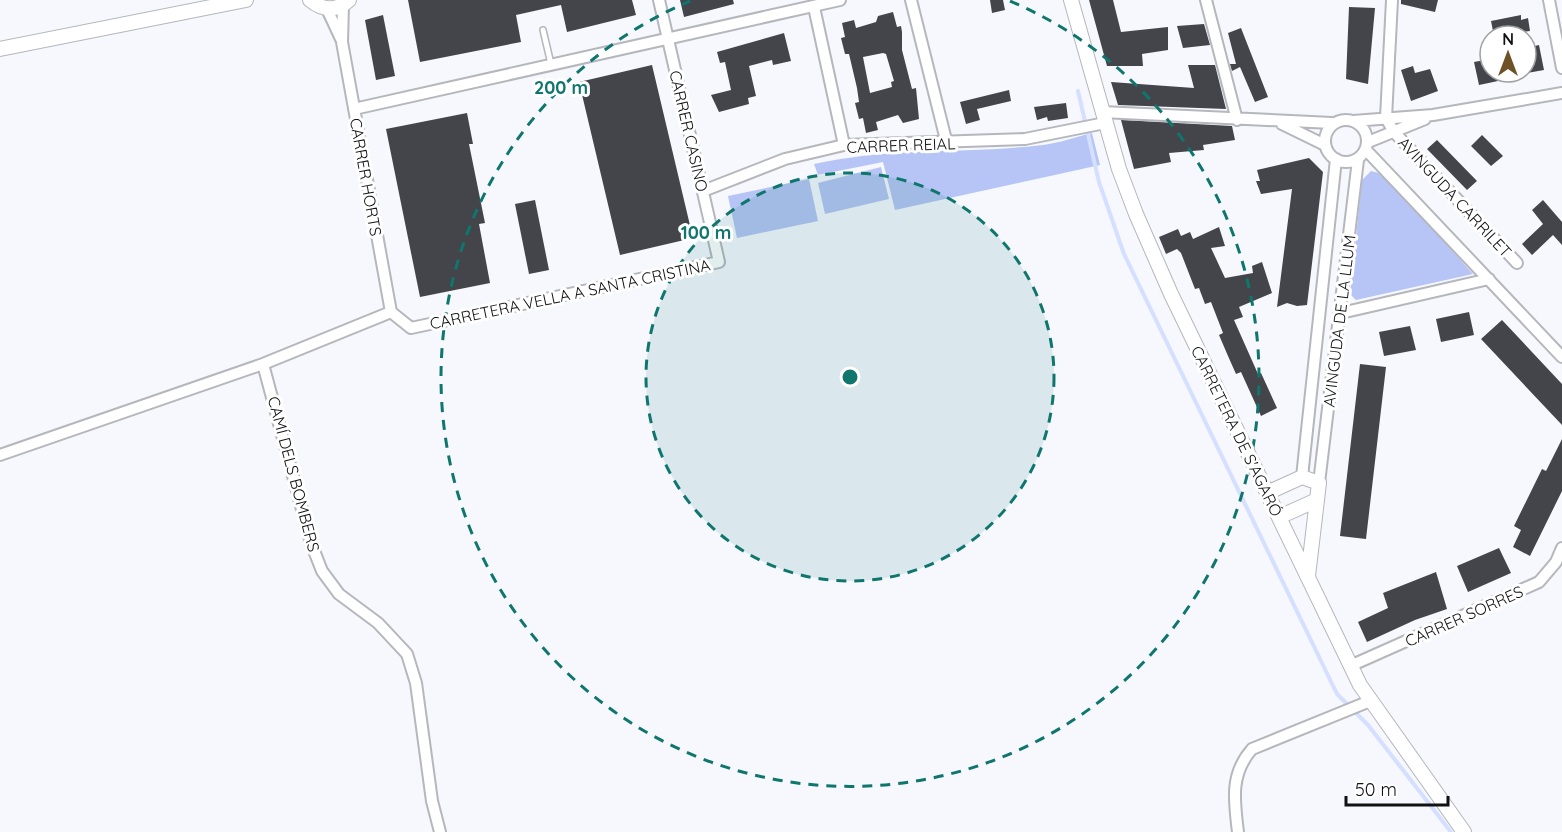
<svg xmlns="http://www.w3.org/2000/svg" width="1562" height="832" viewBox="0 0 1562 832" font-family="Quicksand,sans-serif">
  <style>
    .park { fill: #b6c5f5 }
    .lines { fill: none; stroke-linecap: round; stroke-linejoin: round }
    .stream { stroke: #d5dfff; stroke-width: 4 }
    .building { fill: #43454a; fill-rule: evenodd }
    .service-casing { stroke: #b5b7bd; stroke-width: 8 }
    .minor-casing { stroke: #b5b7bd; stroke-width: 14 }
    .tertiary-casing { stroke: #b5b7bd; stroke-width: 16 }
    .service { stroke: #fff; stroke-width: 5 }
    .minor { stroke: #fff; stroke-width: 10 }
    .tertiary { stroke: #fff; stroke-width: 14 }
    .ring { fill: none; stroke: #0f766e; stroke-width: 3; stroke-dasharray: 10 8 }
    .labels { text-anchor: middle; stroke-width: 6; stroke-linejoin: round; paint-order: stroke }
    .street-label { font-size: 16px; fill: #101113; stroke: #fff }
    .centre { fill: #0f766e; stroke: #fff; stroke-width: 3 }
    .ring-label { font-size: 18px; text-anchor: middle; font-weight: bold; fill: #0f766e; stroke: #fff; stroke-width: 6; stroke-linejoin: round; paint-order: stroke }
  </style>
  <rect width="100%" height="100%" fill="#f6f8fe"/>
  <path class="park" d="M1092,133L1100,165L895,210L883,162L818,175L814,164C889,147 966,154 1043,145C1059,143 1076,137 1092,133Z
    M881,167L889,199L825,214L818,183Z
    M1371,171L1383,174L1473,274L1356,300L1350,294L1362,180Z
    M809,179L818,221L737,238L728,196Z"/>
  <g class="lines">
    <path class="stream" d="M1078,91L1099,182L1124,254L1337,694L1368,725L1451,832"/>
  </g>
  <path class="building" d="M408,0H632L636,15L567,32L561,5L516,15L521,42L420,62Z
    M680,0H733L734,4L684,17Z
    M990,0H1003L1005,10L992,13Z
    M1089,0H1113L1121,32L1168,27V50L1142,54L1143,66H1107Z
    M1401,0H1438L1435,12L1401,4Z
    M1349,7L1375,8L1368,84L1346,79Z
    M893,12L897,27L901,26L902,32V50L912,89L916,88L919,119L903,123L898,115L876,122L878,130L866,133L863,118L859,119L855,103L859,102L857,88L849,54H845L841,38L845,37L842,23L854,20L856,28L876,22L878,16ZM883,53L886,54L894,81L891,82L892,87L870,93L863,57Z
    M383,15L395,76L376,80L365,20Z
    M1521,15V20L1528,18L1530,31L1494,36L1491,21Z
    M1204,24L1210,45L1183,48L1177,26Z
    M1241,28L1268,97L1255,102L1240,67L1232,71L1230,64H1236L1228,33Z
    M784,33L791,61L773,65L772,60L749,66L756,96L748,98L749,104L719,112L711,95L731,90L725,62L720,63L717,52Z
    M1539,45L1544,70L1527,73L1526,48Z
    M1485,60L1486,66H1490V72H1496L1498,81L1479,85L1474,62Z
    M652,65L693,238L620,255L579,82Z
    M1188,65H1215L1226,109L1118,105L1111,82L1194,88Z
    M1413,66L1415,73L1430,69L1438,91L1411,101L1401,70Z
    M1009,90L1011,101L977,109L980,120L966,124L960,102Z
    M1066,103L1068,118L1048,121L1047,117L1037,120L1034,107Z
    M467,113L473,144H469L485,223L479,224L490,283L420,297L386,129Z
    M1121,120L1232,126L1235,140L1203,145L1204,150L1169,153L1171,162L1134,169Z
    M1482,135L1503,156L1491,166L1471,146Z
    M1437,140L1477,181L1467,190L1427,149Z
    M1309,158L1323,172L1307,305L1297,306L1287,303L1277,307L1292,189L1261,194L1256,181H1260L1257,170Z
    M535,200L549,270L529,274L515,204Z
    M1543,200L1562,222V245L1553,235L1532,255L1522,244L1543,224L1532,210Z
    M1219,227L1225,246L1211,248L1225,278L1253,273L1252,266L1262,262L1272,293L1239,307L1243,317L1234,320L1258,374L1261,373L1277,408L1261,416L1241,372L1236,374L1228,356L1219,335L1223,333L1211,302L1205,304L1199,288L1195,289L1181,253L1177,249L1166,254L1159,237L1178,229L1181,236L1190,232L1193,239Z
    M1469,312L1474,335L1441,342L1436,319Z
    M1502,320L1562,384V425L1481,339Z
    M1410,326L1416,350L1384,356L1379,332Z
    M1360,364L1386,367L1366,539L1340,536Z
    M1562,439V491L1530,556L1513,547L1521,530L1514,526L1542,469L1546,471Z
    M1499,548L1511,573L1468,592L1457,566Z
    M1436,572L1447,609L1415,620L1367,642L1358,622L1388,608L1383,593Z"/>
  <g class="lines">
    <defs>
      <path id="service" d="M543,30L551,64"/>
      <path id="minor" d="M911,0L947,144
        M1206,0L1237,120
        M1392,0L1386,118L1394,132L1517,263
        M1549,0L1562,68
        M343,5L342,42L391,312
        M814,7L844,145
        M327,9L341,39
        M354,109L840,0
        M1102,112L1332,123
        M1325 141a21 21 0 1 1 42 0a21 21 0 1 1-42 0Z
        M1353,121L1433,115L1562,93
        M1282,124L1325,145
        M1368,142L1425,119
        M1367,151L1562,357
        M703,191L785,159L844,145L1025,139L1105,123
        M391,312L411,328L719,262L659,0
        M1341,313L1489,279
        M263,364L311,543L322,571L339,594L378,623L407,654L416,683L432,801L440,832
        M0,455L263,364L391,312
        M1302,477L1336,159
        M1319,483L1358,160
        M1350,666L1539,582L1556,562L1562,548
        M1238,832C1234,800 1230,774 1252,749L1370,701"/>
      <path id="tertiary" d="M310,0C323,11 337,11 349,0
        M1071,0L1119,169L1136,214L1171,294L1360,685L1464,832
        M0,49L246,0
        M1267,493L1302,477L1319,483L1308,576
        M1279,517L1317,500"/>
    </defs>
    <use href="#service" class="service-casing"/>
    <use href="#minor" class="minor-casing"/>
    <use href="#tertiary" class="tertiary-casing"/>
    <use href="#service" class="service"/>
    <use href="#minor" class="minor"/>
    <use href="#tertiary" class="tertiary"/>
  </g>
  <circle cx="850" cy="377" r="204" fill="#0f766e" fill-opacity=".12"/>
  <g class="ring">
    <circle cx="850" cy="377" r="204"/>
    <path d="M1010 1A409 409 0 1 1 690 1"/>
  </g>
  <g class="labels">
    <g class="street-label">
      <text transform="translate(689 131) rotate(77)" y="6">CARRER CASINO</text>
      <text transform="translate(901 145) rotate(-2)" y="6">CARRER REIAL</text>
      <text transform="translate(366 177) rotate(80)" y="6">CARRER HORTS</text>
      <text transform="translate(1455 197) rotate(47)" y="6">AVINGUDA CARRILET</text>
      <text transform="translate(570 294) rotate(-12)" y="6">CARRETERA VELLA A SANTA CRISTINA</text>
      <text transform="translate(1339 321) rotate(-83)" y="6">AVINGUDA DE LA LLUM</text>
      <text transform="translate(1237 431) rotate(64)" y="6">CARRETERA DE S'AGARÓ</text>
      <text transform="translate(294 474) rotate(75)" y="6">CAMÍ DELS BOMBERS</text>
      <text transform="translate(1464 616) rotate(-24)" y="6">CARRER SORRES</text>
    </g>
  </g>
  <circle cx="850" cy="377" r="9" class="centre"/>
  <g class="ring-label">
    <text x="561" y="94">200 m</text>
    <text x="706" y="239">100 m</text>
  </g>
  <g transform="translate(1508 54)"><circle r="28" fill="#ffffff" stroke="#9fa0a1" stroke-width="1.5"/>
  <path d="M0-4.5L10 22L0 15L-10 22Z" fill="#6e5124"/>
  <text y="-9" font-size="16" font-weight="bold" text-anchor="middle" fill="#101113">N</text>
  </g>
  <path d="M1346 796v9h102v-9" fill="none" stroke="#101113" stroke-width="3"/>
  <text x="1355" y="796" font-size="18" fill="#101113" stroke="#ffffff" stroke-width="4.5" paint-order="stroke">50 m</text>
</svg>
